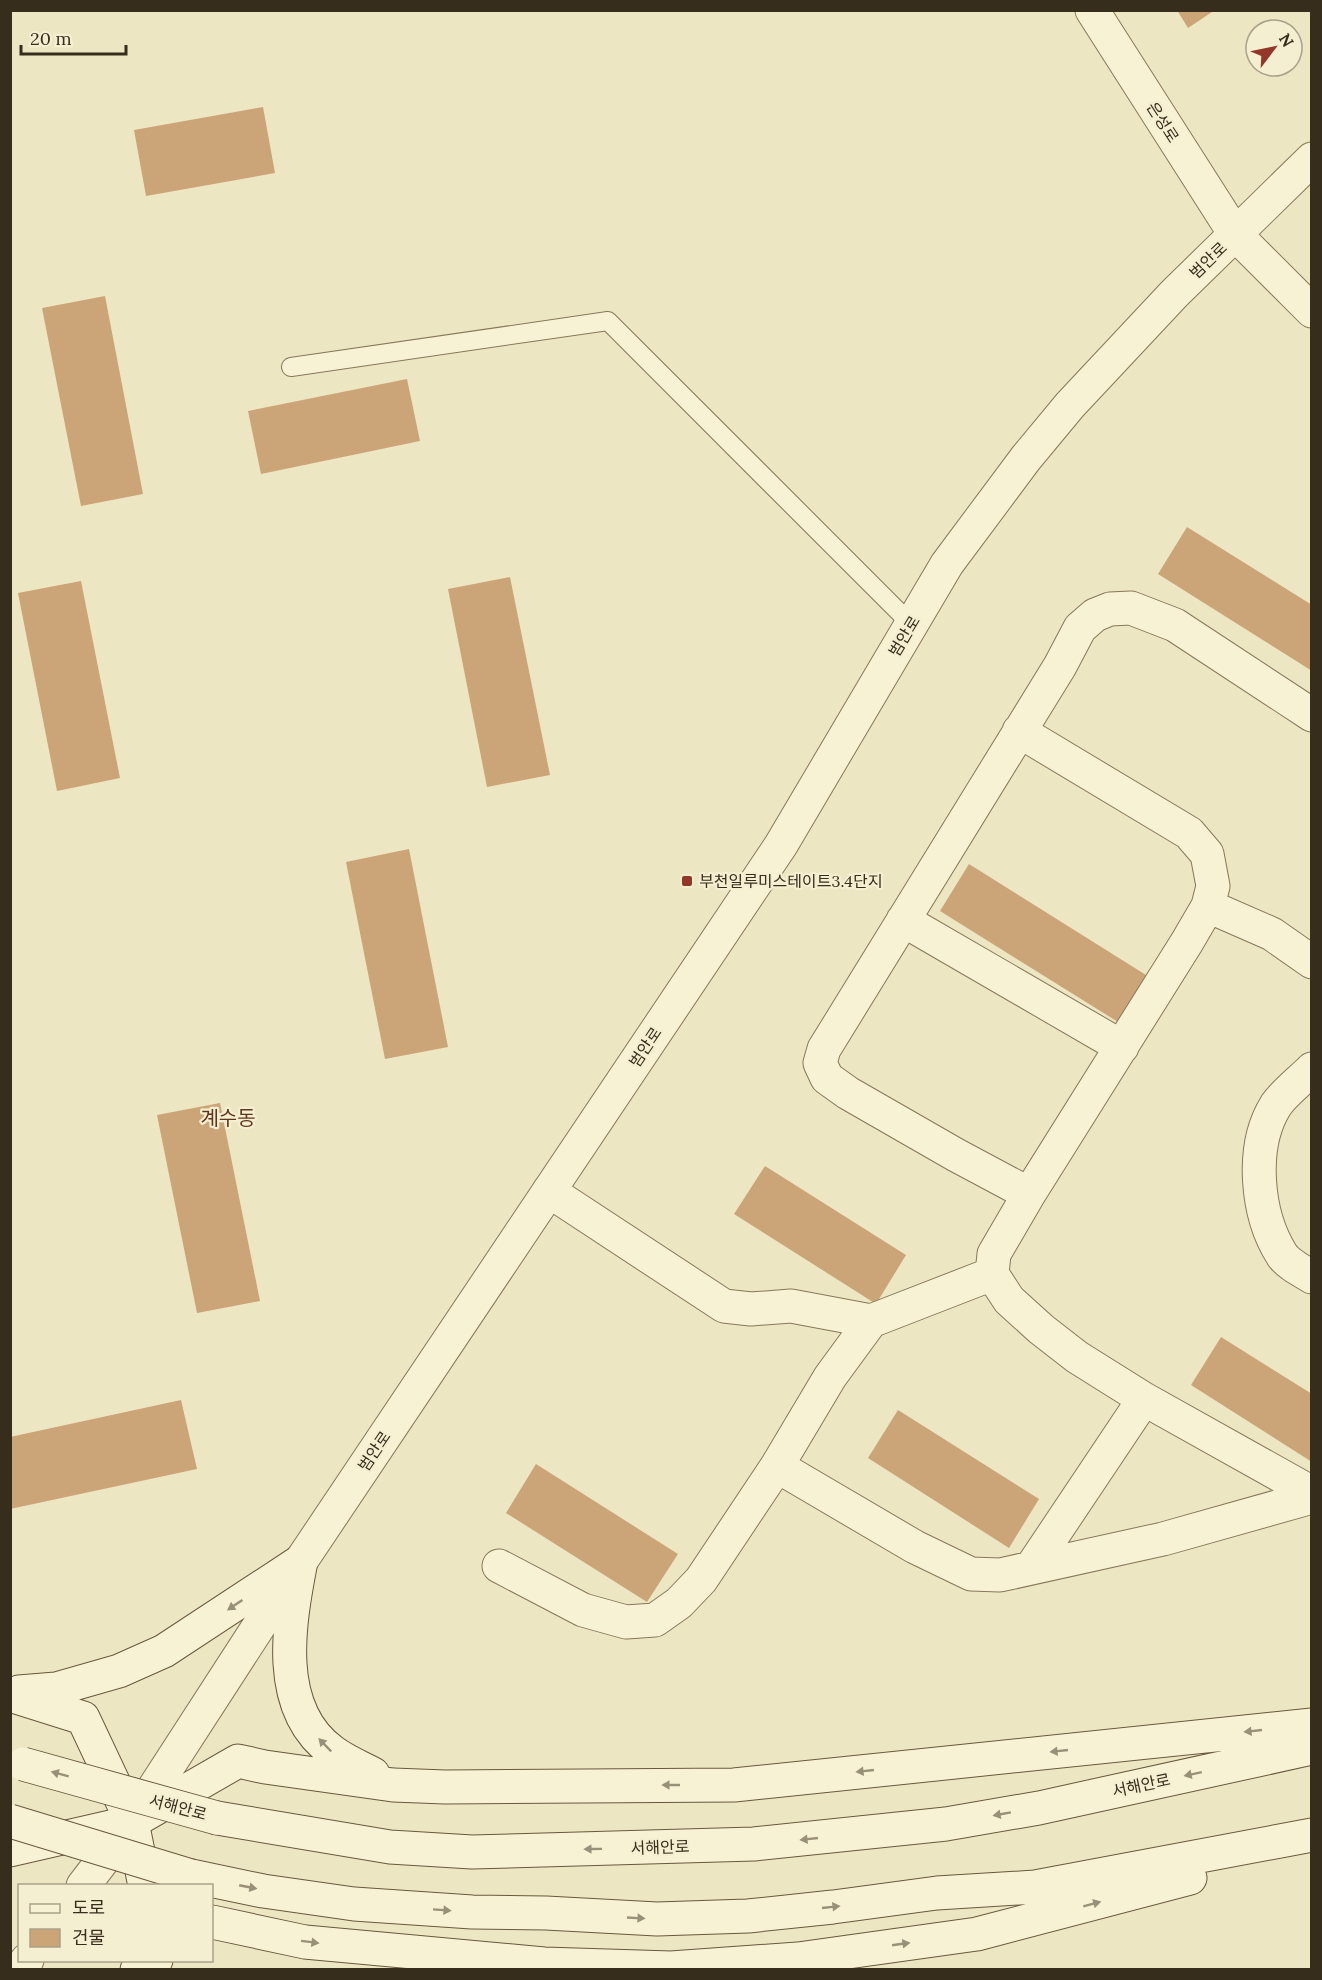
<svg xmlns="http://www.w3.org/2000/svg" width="1322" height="1980" viewBox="0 0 1322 1980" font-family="Lora,'Noto Sans KR',serif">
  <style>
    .building { fill: #cba578 }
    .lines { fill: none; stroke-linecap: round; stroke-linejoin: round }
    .service-casing { stroke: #877759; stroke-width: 20 }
    .minor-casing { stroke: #877759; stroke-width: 35 }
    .tertiary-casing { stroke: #877759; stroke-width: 35 }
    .secondary-casing { stroke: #68583d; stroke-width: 35 }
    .service { stroke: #f8f2d5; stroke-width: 18 }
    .minor { stroke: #f8f2d5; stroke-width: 33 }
    .tertiary { stroke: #f8f2d5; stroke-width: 33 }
    .secondary { stroke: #f8f2d5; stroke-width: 33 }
    .secondary-bridge-casing { stroke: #68583d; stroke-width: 35; stroke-linecap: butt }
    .secondary-bridge { stroke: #f8f2d5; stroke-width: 33 }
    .oneway { fill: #989079 }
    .poi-dot { fill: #94372a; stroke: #f5efd1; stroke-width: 2 }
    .labels { text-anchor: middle; stroke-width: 4.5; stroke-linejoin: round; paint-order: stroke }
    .street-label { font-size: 16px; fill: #372d1d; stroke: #f5efd1 }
    .poi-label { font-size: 16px; fill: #372d1d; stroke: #f5efd1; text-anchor: start }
    .quarter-label { font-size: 20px; fill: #62341e; stroke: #f5efd1 }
  </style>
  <rect width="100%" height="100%" fill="#ede6c2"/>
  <path class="building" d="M1177,10H1215L1188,28Z
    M263,107L275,173L146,196L134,130Z
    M105,296L143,494L81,506L42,308Z
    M407,379L420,441L261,474L248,411Z
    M1187,527L1312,605V671L1158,574Z
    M510,577L550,775L487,787L448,589Z
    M81,581L120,778L57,791L18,593Z
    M409,849L448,1047L385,1059L346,862Z
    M969,864L1146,975L1118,1022L940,911Z
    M220,1103L260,1301L197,1313L157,1115Z
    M765,1166L906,1255L876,1304L734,1214Z
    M1221,1337L1312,1394V1462L1191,1385Z
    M181,1400L197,1469L10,1509V1437Z
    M898,1410L1039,1499L1009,1548L868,1458Z
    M536,1464L678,1554L647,1602L506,1513Z"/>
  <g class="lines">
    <defs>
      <path id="service" d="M291,367L608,321L911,624"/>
      <path id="minor" d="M1235,234L1312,311
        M1312,715L1175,625L1131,608L1110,609L1095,615L1080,628L1060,666L824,1049L820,1063L827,1078L848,1093L956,1155L1029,1194L994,1254L992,1274L1009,1300L1041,1329L1077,1357L1144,1399L1312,1493
        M1019,731L1189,833L1207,854L1213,886L1208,906L1187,942L1029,1194
        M1208,906L1272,934L1312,962
        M903,920L1122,1047
        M1312,1069C1301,1080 1284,1093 1276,1105C1250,1146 1256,1214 1282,1255C1288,1264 1302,1271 1312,1277
        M549,1191L724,1306L751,1309L791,1306L871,1321L992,1274
        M777,1466L830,1377L871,1321
        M499,1566L583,1610L626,1622L655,1620L679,1603L701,1580L777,1466L915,1547L971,1574L1000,1575L1163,1539L1312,1497
        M1031,1568L1144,1399"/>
      <path id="tertiary" d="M1092,10L1235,234
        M83,1886L132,1822L301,1561L781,845L947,564L1026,458L1070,405L1174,294L1312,159
        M20,1970L27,1960"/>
      <path id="secondary" d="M301,1561C289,1623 273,1709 333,1752C345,1761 360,1767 373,1774
        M19,1692L56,1689L119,1671L164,1651L301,1561
        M10,1695L83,1718L132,1822L238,1761L265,1767L393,1785L445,1787L734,1785L1312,1725
        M217,1818L390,1847L472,1852L754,1844L946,1824L1039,1808L1312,1748
        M10,1850L132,1822L145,1886
        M191,1876L263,1891L354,1904L472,1912L546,1913L657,1919L748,1916L833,1907L937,1893L1035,1887L1312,1835
        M212,1922L305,1942L544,1964L671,1968L798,1959L977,1934L1190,1878
        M137,1970L156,1960"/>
    </defs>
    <use href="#service" class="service-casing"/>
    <use href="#minor" class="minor-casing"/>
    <use href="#tertiary" class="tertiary-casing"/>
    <use href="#secondary" class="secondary-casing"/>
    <use href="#service" class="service"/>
    <use href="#minor" class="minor"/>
    <use href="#tertiary" class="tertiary"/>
    <use href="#secondary" class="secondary"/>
    <defs>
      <path id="secondary-bridge" d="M23,1764L217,1818
        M10,1821L191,1876"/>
    </defs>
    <use href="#secondary-bridge" class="secondary-bridge-casing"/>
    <use href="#secondary-bridge" class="secondary-bridge"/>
  </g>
  <defs><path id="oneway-solid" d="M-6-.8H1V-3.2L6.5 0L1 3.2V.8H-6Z" transform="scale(1.5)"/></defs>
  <g class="oneway">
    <use href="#oneway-solid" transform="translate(235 1605) rotate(146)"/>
    <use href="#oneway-solid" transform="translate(1253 1731) rotate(174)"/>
    <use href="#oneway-solid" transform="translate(325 1745) rotate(-134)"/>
    <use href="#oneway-solid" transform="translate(1059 1751) rotate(174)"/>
    <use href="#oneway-solid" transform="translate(865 1771) rotate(174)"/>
    <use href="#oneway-solid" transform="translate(60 1774) rotate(-165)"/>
    <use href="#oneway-solid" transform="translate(1193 1774) rotate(168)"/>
    <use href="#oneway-solid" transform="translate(671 1785) rotate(180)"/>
    <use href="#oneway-solid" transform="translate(1002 1814) rotate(170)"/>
    <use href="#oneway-solid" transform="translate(809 1839) rotate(174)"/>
    <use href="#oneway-solid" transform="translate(593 1849) rotate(179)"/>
    <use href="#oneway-solid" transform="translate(248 1887) rotate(11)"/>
    <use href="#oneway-solid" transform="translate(1092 1904) rotate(-15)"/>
    <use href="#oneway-solid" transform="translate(831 1907) rotate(-6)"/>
    <use href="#oneway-solid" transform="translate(442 1910) rotate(4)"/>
    <use href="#oneway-solid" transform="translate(636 1918) rotate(3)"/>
    <use href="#oneway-solid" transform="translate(310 1942) rotate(7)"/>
    <use href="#oneway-solid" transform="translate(901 1944) rotate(-8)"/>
  </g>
  <rect class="poi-dot" x="681" y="875" width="12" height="12" rx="3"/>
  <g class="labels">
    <g class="street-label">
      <text transform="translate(1163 122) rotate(57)" y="6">은성로</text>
      <text transform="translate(1208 260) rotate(-44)" y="6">범안로</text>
      <text transform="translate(904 636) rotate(-59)" y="6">범안로</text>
      <text transform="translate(645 1047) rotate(-56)" y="6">범안로</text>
      <text transform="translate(374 1451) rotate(-56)" y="6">범안로</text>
      <text transform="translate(1141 1785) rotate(-12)" y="6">서해안로</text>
      <text transform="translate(178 1807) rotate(15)" y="6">서해안로</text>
      <text transform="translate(660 1847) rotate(-2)" y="6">서해안로</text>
    </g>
    <g class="poi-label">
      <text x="699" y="887">부천일루미스테이트3.4단지</text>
    </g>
    <g class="quarter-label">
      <text x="228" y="1125">계수동</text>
    </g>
  </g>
  <rect width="1322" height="1980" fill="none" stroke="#372d1d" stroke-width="24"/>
  <rect x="18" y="1884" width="195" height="78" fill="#f5efd1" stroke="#a9a189" stroke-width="1.5"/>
  <rect x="30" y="1904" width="30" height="9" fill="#f8f2d5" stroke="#a9a189" stroke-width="1.5"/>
  <text x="72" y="1914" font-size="18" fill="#372d1d">도로</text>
  <rect x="30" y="1929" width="30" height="18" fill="#cba578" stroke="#a9a189" stroke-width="1.5"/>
  <text x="72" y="1944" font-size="18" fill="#372d1d">건물</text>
  <g transform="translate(1274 48) rotate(58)"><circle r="28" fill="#f5efd1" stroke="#a9a189" stroke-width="1.5"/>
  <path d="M0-4.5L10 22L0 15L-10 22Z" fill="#94372a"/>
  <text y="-9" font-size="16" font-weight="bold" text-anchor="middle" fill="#372d1d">N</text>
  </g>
  <path d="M21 45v9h105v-9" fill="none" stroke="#372d1d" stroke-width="3"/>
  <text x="30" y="45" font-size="18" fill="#372d1d" stroke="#f5efd1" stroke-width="4.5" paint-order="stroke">20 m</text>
</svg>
